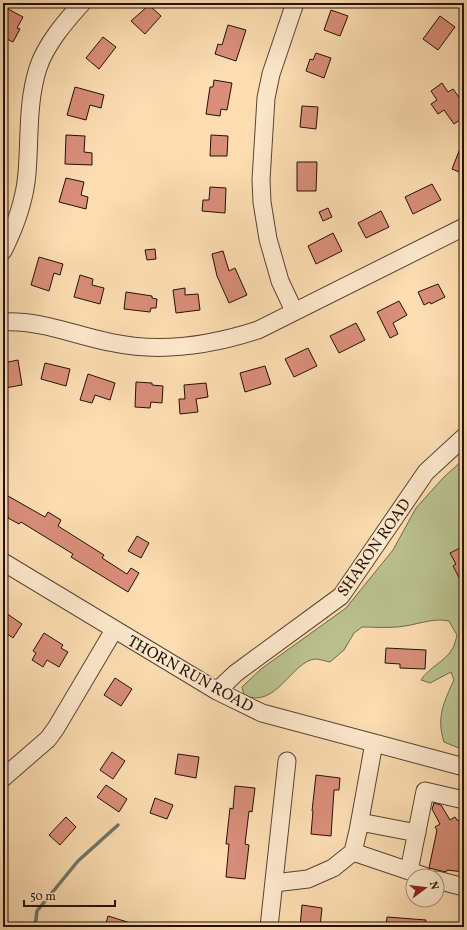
<svg xmlns="http://www.w3.org/2000/svg" width="467" height="930" viewBox="0 0 467 930" font-family="Vollkorn,serif">
  <style>
    .green { fill: #bac290; stroke: #70694a }
    .lines { fill: none; stroke-linecap: round; stroke-linejoin: round }
    .stream { stroke: #6e7768; stroke-width: 3.5 }
    .building { fill: #d98e7a; stroke: #251004 }
    .minor-casing { stroke: #5b4330; stroke-width: 19 }
    .minor { stroke: #fde9cd; stroke-width: 17 }
    .labels { text-anchor: middle; stroke-width: 3.5; stroke-linejoin: round; paint-order: stroke }
    .street-label { font-size: 16px; fill: #251004; stroke: #fde9cd }
  </style>
  <rect width="100%" height="100%" fill="#fcddb2"/>
  <filter id="stains"><feTurbulence type="fractalNoise" baseFrequency=".005" numOctaves="4"/><feColorMatrix values="0 0 0 0 .2 0 0 0 0 .09 0 0 0 0 .02 0 0 0 .5 -.17"/></filter>
  <radialGradient id="worn" r=".72"><stop offset=".6" stop-color="#630" stop-opacity="0"/><stop offset="1" stop-color="#630" stop-opacity=".3"/></radialGradient>
  <path class="green" d="M464,459V750L444,742C436,717 444,702 454,680L451,672L430,683L421,680C429,667 445,662 453,648C455,644 456,639 457,635L449,621C433,617 414,626 397,627C385,628 373,627 362,627L354,633L344,650L330,662C325,661 319,659 315,659C292,661 276,710 244,695L242,687L261,669L346,608L393,550L416,508L444,477Z"/>
  <g class="lines">
    <path class="stream" d="M35,927L37,911L78,861L118,825"/>
  </g>
  <path class="building" d="M149,5L161,16L145,34L131,21Z
    M8,9L23,17L17,28L20,29L13,42L3,37V18Z
    M331,10L348,16L340,36L324,30Z
    M440,16L455,27L438,50L423,39Z
    M228,25L246,30L236,61L215,54L218,44L222,45Z
    M103,37L116,47L99,69L86,58Z
    M316,53L331,58L324,78L306,71L310,59L313,60Z
    M214,80L232,83L227,110L221,109L220,116L206,114L210,87H213Z
    M442,83L448,92L453,89L464,104V117L454,124L444,110L438,114L431,104L437,100L431,91Z
    M75,87L104,95L101,108L90,105L86,120L67,115Z
    M302,106L318,107L316,129L300,127Z
    M66,135L85,136L84,152L92,153V165L65,164Z
    M211,135L228,136L227,156H210Z
    M463,141H464V174L452,169Z
    M297,162H317L316,191H297Z
    M66,178L84,182L81,195L88,197L86,209L59,202Z
    M432,184L441,200L413,214L405,197Z
    M210,187L226,188L225,213L202,211L203,200H209Z
    M328,208L332,217L323,221L319,212Z
    M381,211L389,227L366,238L358,223Z
    M333,233L342,251L316,264L308,246Z
    M155,249L156,259L147,260L145,250Z
    M223,251L229,271L235,268L247,295L229,303L217,276L212,254Z
    M39,257L63,264L60,275L54,273L49,291L31,285Z
    M80,275L93,279L92,285L104,288L100,304L74,297Z
    M438,284L445,297L431,304L430,302L424,305L418,292Z
    M185,288V295L198,294L200,310L176,313L173,290Z
    M126,292L152,296V298L157,299L156,308H151L150,312L124,309Z
    M399,301L407,315L393,323L398,334L390,338L377,312Z
    M356,323L365,340L339,353L330,336Z
    M308,348L317,366L294,377L285,359Z
    M18,360L22,385L5,388L3,383V363Z
    M45,363L70,369L66,386L41,379Z
    M265,366L271,384L245,392L240,373Z
    M88,374L115,383L110,400L95,395L92,403L80,400Z
    M136,382L152,383V385L163,386L162,403L151,402L150,408L135,407Z
    M206,383L208,397L196,399L198,412L180,414L179,399H185L184,385Z
    M8,496L45,517L48,512L61,520L58,526L104,555L102,558L127,574L131,568L139,573L128,592L71,557L73,554L21,522L19,524L8,518V516L3,513V504Z
    M137,536L149,543L141,558L128,551Z
    M464,546V587L453,566L456,564L450,553Z
    M3,611L22,624L13,638L3,631Z
    M44,633L63,645L61,648L68,652L59,667L47,660L43,667L32,660L36,653L33,651Z
    M386,648L426,650L425,669L400,668V664L385,663Z
    M115,678L132,689L121,706L104,695Z
    M112,752L125,761L113,779L100,770Z
    M178,754L199,757L196,778L175,774Z
    M316,775L340,778L339,790H334L331,836L311,834L313,811H312Z
    M106,785L127,799L119,812L97,797Z
    M235,786L255,788L252,812L249,811L245,844L249,845L245,879L226,877L229,844H226L230,808L233,809Z
    M155,798L173,805L167,819L150,813Z
    M434,803L441,805L450,820L455,817L457,820L464,822V872L447,870L446,872L429,868L437,830L435,827L440,824L432,809Z
    M66,817L76,827L60,845L49,835Z
    M302,905L322,908L320,927H300Z
    M108,916L137,925L136,927H105Z
    M387,917L426,920L425,927H386Z"/>
  <g class="lines">
    <defs>
      <path id="minor" d="M3,251C15,227 25,200 27,173C30,138 27,103 38,68C46,44 65,22 82,3
        M294,311L280,281L268,239L262,202L261,180L266,98L271,74L295,3
        M3,322C42,320 76,336 114,343C162,353 212,345 258,330L464,227
        M3,562L217,691L262,713L464,767
        M217,691L236,673L341,596L426,472L464,437
        M3,778L48,739L56,728L114,630
        M360,822L417,833
        M353,852L424,876
        M409,871L425,791L464,800
        M437,880L464,887
        M274,883L308,879L333,868L353,852L358,831L374,743
        M269,927L287,761"/>
    </defs>
    <use href="#minor" class="minor-casing"/>
    <use href="#minor" class="minor"/>
  </g>
  <g class="labels">
    <g class="street-label">
      <text transform="translate(373 547) rotate(-55)" y="6">SHARON ROAD</text>
      <text transform="translate(191 673) rotate(29)" y="6">THORN RUN ROAD</text>
    </g>
  </g>
  <rect width="467" height="930" fill="none" stroke="#fcddb2" stroke-width="16"/>
  <rect x="4" y="4" width="459" height="922" fill="none" stroke="#251004" stroke-width="2"/>
  <rect x="8" y="8" width="451" height="914" fill="none" stroke="#251004"/>
  <g transform="translate(425 888) rotate(75)"><circle r="19" fill="#fde9cd" stroke="#a7927d"/>
  <path d="M0-3L7 15L0 10L-7 15Z" fill="#8f2418"/>
  <text y="-6" font-size="11" font-weight="bold" text-anchor="middle" fill="#251004">N</text>
  </g>
  <path d="M24 900v6h91v-6" fill="none" stroke="#251004" stroke-width="2"/>
  <text x="30" y="900" font-size="12" fill="#251004" stroke="#fde9cd" stroke-width="3" paint-order="stroke">50 m</text>
  <rect width="100%" height="100%" filter="url(#stains)"/>
  <rect width="100%" height="100%" fill="url(#worn)"/>
</svg>
